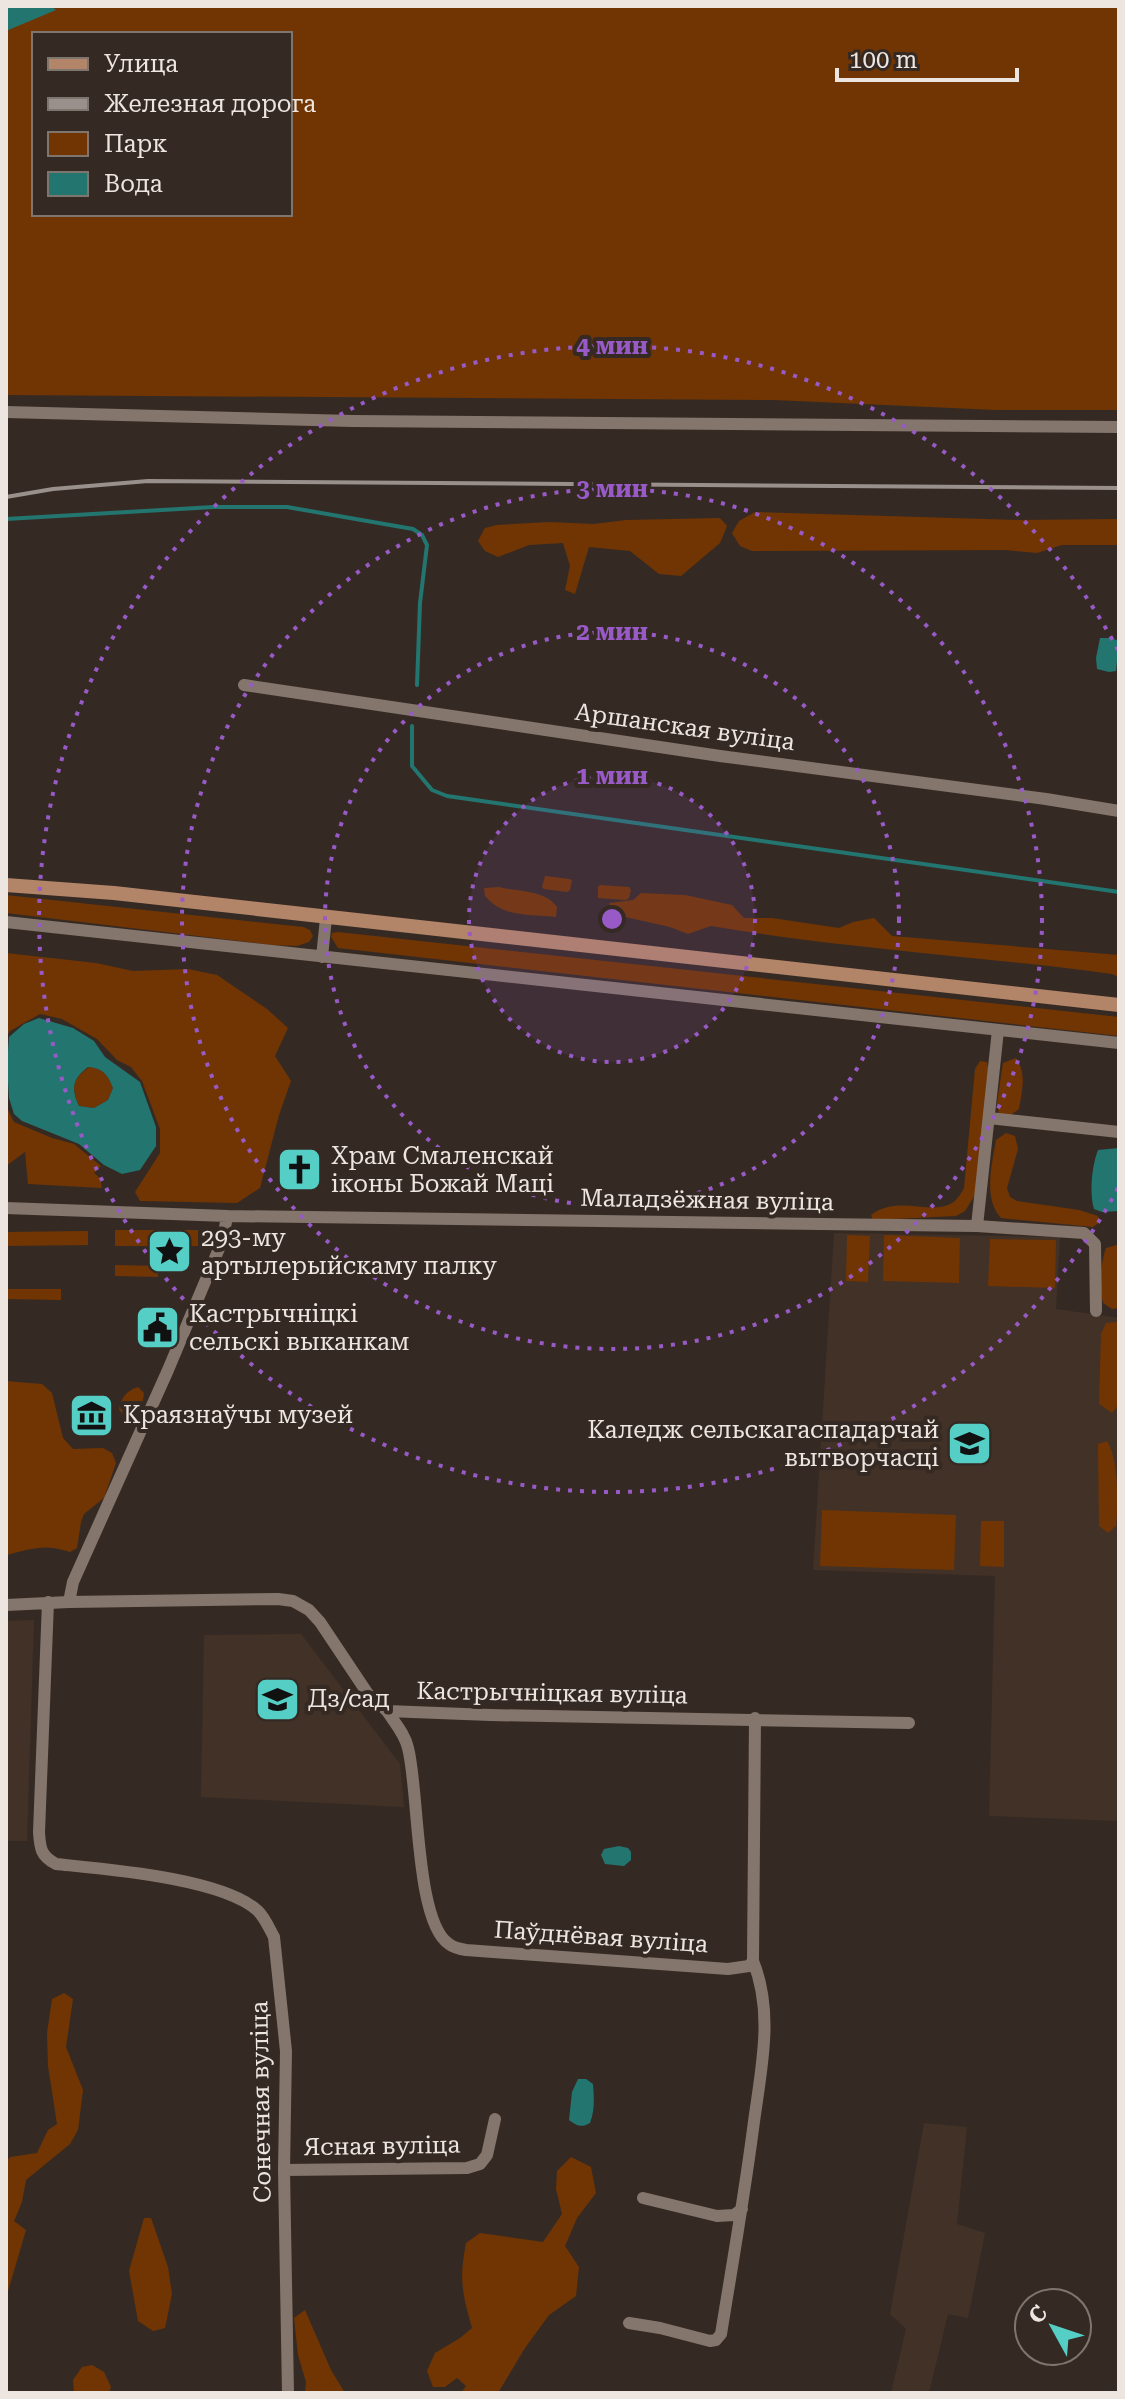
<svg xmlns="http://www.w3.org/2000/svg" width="1125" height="2399" viewBox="0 0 1125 2399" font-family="'Roboto Serif',serif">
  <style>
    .built { fill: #423126 }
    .green { fill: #713503; fill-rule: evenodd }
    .water { fill: #237570; fill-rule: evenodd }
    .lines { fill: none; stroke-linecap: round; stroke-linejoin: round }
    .stream { stroke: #237570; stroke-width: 4 }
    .minor { stroke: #84766d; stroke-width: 12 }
    .major { stroke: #b38568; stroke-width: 14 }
    .rail { stroke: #9a908b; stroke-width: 4 }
    .ring { fill: none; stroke: #985ac7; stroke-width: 4; stroke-dasharray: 4 8 }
    .labels { text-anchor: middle; stroke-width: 8; stroke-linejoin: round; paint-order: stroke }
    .street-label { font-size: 24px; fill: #ede5e0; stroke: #352a23 }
    .poi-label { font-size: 24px; fill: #ede5e0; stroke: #352a23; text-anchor: start }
    .centre { fill: #985ac7; stroke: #352a23; stroke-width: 4 }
    .ring-label { font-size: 24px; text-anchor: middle; font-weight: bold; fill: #985ac7; stroke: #352a23; stroke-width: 8; stroke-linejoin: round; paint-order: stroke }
  </style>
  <rect width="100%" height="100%" fill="#352a23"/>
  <path class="built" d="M834,1233L1060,1237L1056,1309L1119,1318V1821L989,1816L995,1576L813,1570Z
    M34,1620L27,1841H6V1621Z
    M301,1634L400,1764L404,1807L201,1797L204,1635Z
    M924,2123L967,2127L957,2224L985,2233L968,2318L948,2314L929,2393H891L906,2329L890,2314Z"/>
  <path class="green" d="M6,6H1119V410H996L774,400L6,395ZM34,34H290V214H34Z
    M755,512L1021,520L1119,519V545H1062L1037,553L1006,550L752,551L740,546L732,533L739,521Z
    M720,518L727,526L720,543L681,576L659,574L630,551L589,547L575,594L565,590L570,566L563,543L529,545L498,557L485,551L478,541L485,528L497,525L549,522L594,524L626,520Z
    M545,876L570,879L572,881L570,890L567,892L544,889L542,887Z
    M600,885L629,887L631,890L629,898L626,900L598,898V887Z
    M499,887C518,892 545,890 557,907L556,917C531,914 503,918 485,896L484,888Z
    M641,893L685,895L732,905L744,918H772L839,928L853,922L874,918L892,936L1119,955V977L1112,974C978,956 844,949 711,926L688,934L670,927L612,914L609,903L633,900Z
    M6,895L303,927L310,930L313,936L309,942L297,946L272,945L6,913Z
    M338,932L1119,1017V1036L338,948L331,937L332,933Z
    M6,953L96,963L133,971L188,969L217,975L267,1009L288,1028L275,1056L291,1081L279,1115L260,1188L237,1203L140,1201L135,1192L160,1153V1129L142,1081L131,1067L117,1060L97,1039L62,1019L40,1014L10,1031L6,1037Z
    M1016,1058C1027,1074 1022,1091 1019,1109L1008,1117L999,1115L997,1103L1003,1063Z
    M980,1061L987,1062L989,1072L975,1195L965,1211L956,1216L873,1220L871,1215C898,1194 930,1216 952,1203C958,1199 961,1193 964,1188L975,1069Z
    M89,1067C103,1068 108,1075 113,1088L108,1100L94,1108L79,1106C71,1088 72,1079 89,1067Z
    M6,1106L14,1122L52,1138L74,1144L101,1166L94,1173L100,1178L102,1188L28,1184L25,1152L6,1166Z
    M1006,1133L1015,1136L1018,1149L1007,1188L1010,1197L1017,1201L1079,1210L1098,1216L1100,1222L1093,1227L1001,1218C983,1199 992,1164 996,1140Z
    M115,1230H198V1246H115Z
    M88,1231V1245L6,1246V1232Z
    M847,1235L870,1236L868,1282L846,1281Z
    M884,1235L960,1238L959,1283L883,1281Z
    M990,1239L1056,1240L1055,1288L988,1286Z
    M1117,1245L1119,1246V1308L1112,1309L1103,1303C1099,1286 1100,1265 1106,1248Z
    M115,1265L158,1266V1277L115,1276Z
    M6,1289H61V1300L6,1299Z
    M1118,1322L1119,1404L1112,1413L1099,1404L1101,1334L1106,1323Z
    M6,1381L42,1384L52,1393L63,1438L73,1449L103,1448L112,1453L116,1463L104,1498L84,1514L81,1522L77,1548L70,1552C44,1543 31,1549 6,1555Z
    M138,1387L144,1393C143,1405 138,1413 125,1418L119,1409C122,1397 126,1391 138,1387Z
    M1107,1441C1119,1460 1118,1504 1116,1526L1108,1533L1099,1526L1098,1444Z
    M822,1510L956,1515L954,1570L820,1566Z
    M981,1521H1004V1567L980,1566Z
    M64,1993L73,1999L66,2047L83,2090L78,2130L70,2144L26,2180L22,2202L14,2221L26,2230L6,2298V2162L10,2157L37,2153L48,2130L57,2124L48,2066L47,2033L52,1999Z
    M571,2157L591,2167L596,2193L577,2218L565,2246L579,2267L576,2296L549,2315L525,2348L498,2393H461L466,2386L457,2378L445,2387H433L427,2371L435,2353L460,2338L472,2328C462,2291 459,2281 466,2243L480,2233L543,2242L562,2214L556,2189L557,2171Z
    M144,2218H151L168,2267L172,2294L165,2328L153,2331L138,2321L129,2271Z
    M305,2310L331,2370L345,2393H305L306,2382L298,2355L294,2318Z
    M92,2365L104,2372L111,2387L109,2393H74L73,2380L82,2367Z"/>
  <path class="water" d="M6,6H51L56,10L6,31Z
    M1100,638H1111L1119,641L1116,671L1109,672L1097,669L1096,658Z
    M39,1018L73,1028L94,1041L105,1057L140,1082L156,1127V1146L140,1170L122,1174L104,1165L79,1144L22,1121L14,1114L9,1098L7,1065L9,1037L24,1024ZM88,1067C103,1068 108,1075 113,1088L108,1100L94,1108L79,1106C71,1089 72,1079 88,1067Z
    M1119,1148V1211L1102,1212L1094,1209C1089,1193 1092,1165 1098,1150Z
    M619,1846L628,1848L631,1852V1860L624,1866L605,1864L601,1855L604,1849Z
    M578,2079H586L593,2084C594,2098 595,2110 590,2123C581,2128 577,2126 569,2120L572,2092Z"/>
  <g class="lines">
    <path class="stream" d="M6,519L214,507H287L413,529L422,535L427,545L420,603L417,685
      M412,726V766L432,790L447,796L1119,892"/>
    <path class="minor" d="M6,412L353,421L1119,427
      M244,685L720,756L1046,799L1119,811
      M6,922L1119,1043
      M322,957L326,918
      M989,1118L1119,1132
      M6,1208L227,1216L977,1226L1084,1233L1095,1244L1096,1311
      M977,1226L998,1030
      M48,1602L39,1832C40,1849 41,1856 56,1864C104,1869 223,1878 258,1911C265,1918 269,1928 274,1937L286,2051L284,2170L288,2393
      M69,1602L73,1582L168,1370L223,1239L227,1216
      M6,1605L69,1602L278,1599L293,1601L309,1610L320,1622L368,1694L387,1711L490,1715L909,1723
      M387,1711C395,1723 405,1734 408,1748C419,1789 415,1922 449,1944C454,1948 460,1949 466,1950L728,1969L749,1966L753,1961L755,1718
      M284,2170L467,2168L480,2164L487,2155L495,2119
      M643,2198L717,2216L734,2215L742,2209
      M629,2323L660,2328L710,2341L716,2340L721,2334C732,2266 744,2198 753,2129C760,2073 775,2015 753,1961"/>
    <path class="major" d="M6,885L114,893L1119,1005"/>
    <path class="rail" d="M6,497L53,489L148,481L1119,488"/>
  </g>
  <circle cx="612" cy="919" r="143" fill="#985ac7" fill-opacity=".12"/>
  <g class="ring">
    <circle cx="612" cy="919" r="143"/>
    <circle cx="612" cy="919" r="287"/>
    <circle cx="612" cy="919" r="430"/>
    <path d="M1118 1188A573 573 0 1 1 1118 650"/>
  </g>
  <defs>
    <symbol id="church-square" viewBox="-11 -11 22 22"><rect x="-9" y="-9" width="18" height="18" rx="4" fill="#55cec5" stroke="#352a23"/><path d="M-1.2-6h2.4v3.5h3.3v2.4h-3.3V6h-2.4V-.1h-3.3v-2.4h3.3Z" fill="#111"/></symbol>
    <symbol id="sight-square" viewBox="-11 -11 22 22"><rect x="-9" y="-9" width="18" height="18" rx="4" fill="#55cec5" stroke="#352a23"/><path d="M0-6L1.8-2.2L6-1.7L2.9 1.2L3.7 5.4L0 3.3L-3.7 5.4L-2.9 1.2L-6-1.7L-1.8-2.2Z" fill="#111"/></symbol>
    <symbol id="civic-square" viewBox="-11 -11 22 22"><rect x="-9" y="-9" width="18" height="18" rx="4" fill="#55cec5" stroke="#352a23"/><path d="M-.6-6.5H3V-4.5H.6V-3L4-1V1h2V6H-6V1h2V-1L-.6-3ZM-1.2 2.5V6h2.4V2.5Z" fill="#111"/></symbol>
    <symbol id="museum-square" viewBox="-11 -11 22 22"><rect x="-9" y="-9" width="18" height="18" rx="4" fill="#55cec5" stroke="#352a23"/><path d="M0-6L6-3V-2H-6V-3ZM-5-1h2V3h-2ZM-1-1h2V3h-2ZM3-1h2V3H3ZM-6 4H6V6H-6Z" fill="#111"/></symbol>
    <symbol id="university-square" viewBox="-11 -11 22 22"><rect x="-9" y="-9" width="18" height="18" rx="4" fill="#55cec5" stroke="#352a23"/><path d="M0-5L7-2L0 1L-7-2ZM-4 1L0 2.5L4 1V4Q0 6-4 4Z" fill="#111"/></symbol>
    <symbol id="school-square" viewBox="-11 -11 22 22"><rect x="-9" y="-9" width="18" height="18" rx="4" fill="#55cec5" stroke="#352a23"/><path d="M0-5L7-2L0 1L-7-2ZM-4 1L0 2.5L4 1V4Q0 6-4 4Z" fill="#111"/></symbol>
  </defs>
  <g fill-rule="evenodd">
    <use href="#church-square" x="274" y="1144" width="51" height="51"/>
    <use href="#sight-square" x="144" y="1226" width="51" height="51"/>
    <use href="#civic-square" x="132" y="1302" width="51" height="51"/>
    <use href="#museum-square" x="66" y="1390" width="51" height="51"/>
    <use href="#university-square" x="944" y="1418" width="51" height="51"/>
    <use href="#school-square" x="252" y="1674" width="51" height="51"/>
  </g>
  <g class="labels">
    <g class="street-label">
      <text transform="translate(685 727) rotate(8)" y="8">Аршанская вуліца</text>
      <text transform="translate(707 1200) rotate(1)" y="8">Маладзёжная вуліца</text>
      <text transform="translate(552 1693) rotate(1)" y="8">Кастрычніцкая вуліца</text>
      <text transform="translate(601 1937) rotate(4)" y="8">Паўднёвая вуліца</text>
      <text transform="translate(261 2102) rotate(-91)" y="8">Сонечная вуліца</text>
      <text transform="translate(382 2146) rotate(-1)" y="8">Ясная вуліца</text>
    </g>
    <g class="poi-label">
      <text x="331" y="1164">Храм Смаленскай<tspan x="331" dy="28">іконы Божай Маці</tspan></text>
      <text x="201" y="1246">293-му<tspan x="201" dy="28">артылерыйскаму палку</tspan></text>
      <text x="189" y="1322">Кастрычніцкі<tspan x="189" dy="28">сельскі выканкам</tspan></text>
      <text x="123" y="1423">Краязнаўчы музей</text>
      <text x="939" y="1438" text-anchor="end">Каледж сельскагаспадарчай<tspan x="939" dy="28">вытворчасці</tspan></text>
      <text x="308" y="1707">Дз/сад</text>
    </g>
  </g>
  <circle cx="612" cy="919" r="12" class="centre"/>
  <g class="ring-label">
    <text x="612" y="354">4 мин</text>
    <text x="612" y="497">3 мин</text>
    <text x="612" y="640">2 мин</text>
    <text x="612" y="784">1 мин</text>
  </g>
  <rect width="1125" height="2399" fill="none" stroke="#ede5e0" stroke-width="16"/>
  <rect x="32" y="32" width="260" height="184" fill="#352a23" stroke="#7f756f" stroke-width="2"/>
  <rect x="48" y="58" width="40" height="12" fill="#b38568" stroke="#7f756f" stroke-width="2"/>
  <text x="104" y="72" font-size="24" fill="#ede5e0">Улица</text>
  <rect x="48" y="98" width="40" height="12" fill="#9a908b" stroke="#7f756f" stroke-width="2"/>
  <text x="104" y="112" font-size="24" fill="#ede5e0">Железная дорога</text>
  <rect x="48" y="132" width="40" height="24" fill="#713503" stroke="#7f756f" stroke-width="2"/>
  <text x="104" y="152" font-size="24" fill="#ede5e0">Парк</text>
  <rect x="48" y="172" width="40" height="24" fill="#237570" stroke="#7f756f" stroke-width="2"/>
  <text x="104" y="192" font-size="24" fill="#ede5e0">Вода</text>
  <g transform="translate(1053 2327) rotate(310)"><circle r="38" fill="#352a23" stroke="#7f756f" stroke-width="2"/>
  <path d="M0-6L14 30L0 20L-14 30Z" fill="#55cec5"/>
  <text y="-12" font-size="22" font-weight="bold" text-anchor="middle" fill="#ede5e0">С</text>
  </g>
  <path d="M837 68v12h180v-12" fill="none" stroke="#ede5e0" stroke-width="4"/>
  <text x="849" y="68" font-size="24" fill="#ede5e0" stroke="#352a23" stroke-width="6" paint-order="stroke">100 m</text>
</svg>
